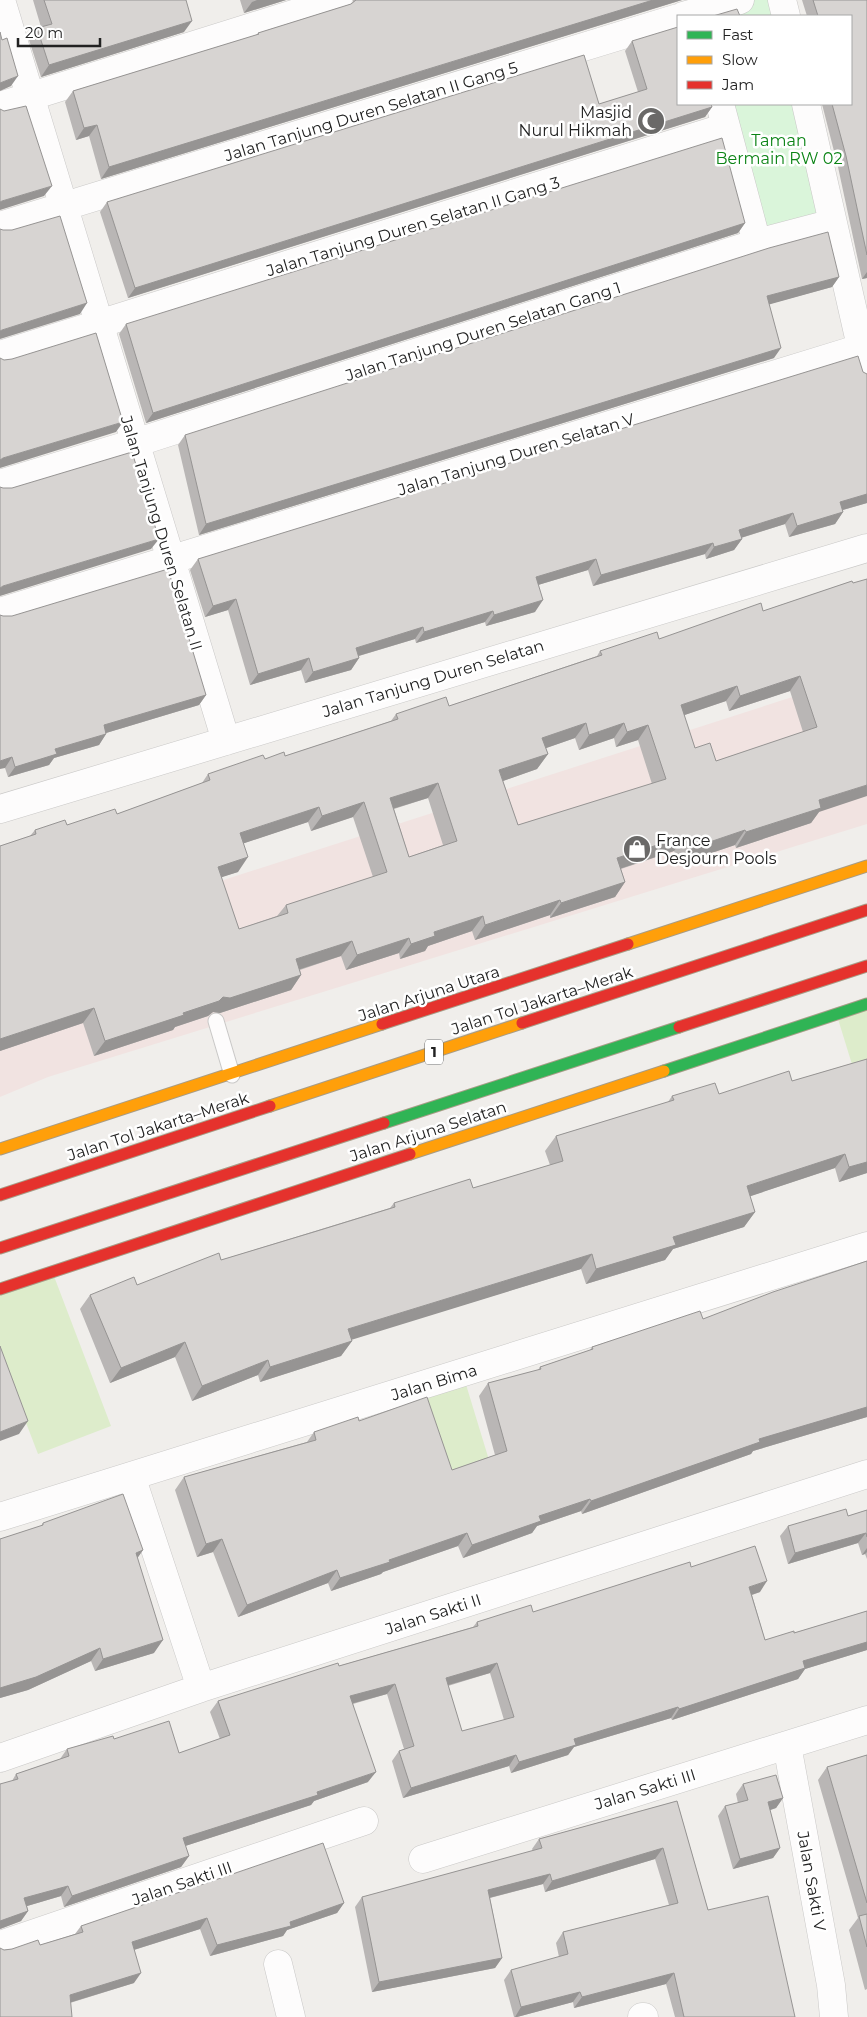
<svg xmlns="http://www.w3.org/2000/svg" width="867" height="2017" viewBox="0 0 867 2017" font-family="Montserrat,sans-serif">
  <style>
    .commercial { fill: #f1e3e1 }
    .grass { fill: #ddeccb }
    .park { fill: #daf5da }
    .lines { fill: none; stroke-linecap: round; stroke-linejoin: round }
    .lane-casing { stroke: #c9c8c7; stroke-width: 17 }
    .street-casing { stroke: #c9c8c7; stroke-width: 29 }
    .fast-casing { stroke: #a79c86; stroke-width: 13 }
    .slow-casing { stroke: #a79c86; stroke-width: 13 }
    .jam-casing { stroke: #a79c86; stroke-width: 13 }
    .lane { stroke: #fdfcfc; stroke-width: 15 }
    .street { stroke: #fdfcfc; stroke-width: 28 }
    .fast { stroke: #30b455; stroke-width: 11 }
    .slow { stroke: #ff9f0a; stroke-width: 11 }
    .jam { stroke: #e5322d; stroke-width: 11 }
    .wall { fill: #b9b6b5; fill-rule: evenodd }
    .shaded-wall { fill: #969493 }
    .building { fill: #d7d4d2; stroke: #969493; fill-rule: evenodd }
    .labels { text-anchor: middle; stroke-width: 5; stroke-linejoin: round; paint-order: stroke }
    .shield { fill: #fff; stroke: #646464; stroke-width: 1 }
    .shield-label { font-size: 15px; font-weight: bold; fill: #222 }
    .street-label { font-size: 16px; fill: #222; stroke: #fff }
    .poi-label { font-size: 16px; fill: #222; stroke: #fff; text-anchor: end }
    .park-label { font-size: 16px; fill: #0c8416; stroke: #fff }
  </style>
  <rect width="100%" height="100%" fill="#f0eeeb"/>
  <path class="commercial" d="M867,673V824L48,1077L0,1097V952Z"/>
  <path class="grass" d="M867,1010V1113L838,1019Z
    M52,1271L111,1426L38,1454L0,1355V1291Z
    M464,1378L489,1460L443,1474L419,1392Z"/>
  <path class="park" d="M747,0H789L793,16H699Z
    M723,104H812L838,216L759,240Z"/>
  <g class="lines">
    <defs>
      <path id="lane" d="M216,1021L232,1075"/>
      <path id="street" d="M1,0L226,741
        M782,0L786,16
        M683,16L740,0
        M720,104L757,243
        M806,104L867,373
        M0,106L338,0
        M0,226L678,18
        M0,355L726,127
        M0,484L135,443L757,243L833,223
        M0,612L861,348
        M0,809L867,548
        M131,1476L201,1688
        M0,1517L867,1246
        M787,1745L831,1985L834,2017
        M0,1758L201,1688L867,1474
        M423,1859L867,1720
        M0,1945L364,1821
        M278,1964L291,2017
        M642,2017H644"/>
      <path id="fast" d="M664,1071L867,1004
        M384,1123L679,1027"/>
      <path id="slow" d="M628,944L867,866
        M270,1106L522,1023
        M0,1149L382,1024
        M410,1154L664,1071"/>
      <path id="jam" d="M522,1023L867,910
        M382,1024L628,944
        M679,1027L867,966
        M0,1195L270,1106
        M0,1248L384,1123
        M0,1289L410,1154"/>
    </defs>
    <use href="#lane" class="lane-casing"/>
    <use href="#street" class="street-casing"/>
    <use href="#fast" class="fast-casing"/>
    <use href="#slow" class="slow-casing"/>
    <use href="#jam" class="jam-casing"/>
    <use href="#lane" class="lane"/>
    <use href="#street" class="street"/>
    <use href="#fast" class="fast"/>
    <use href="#slow" class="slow"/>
    <use href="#jam" class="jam"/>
  </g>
  <path class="wall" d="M33,0H186L184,32L41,77L29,40L37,28L41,27Z
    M240,0H286L244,13Z
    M353,0H682L101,179L89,136L76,140L65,102L73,91L256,35L258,33L351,4L353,2Z
    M802,0H867V278L862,279L838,167L822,104H851V16H807Z
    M632,41L712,107L705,117L128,298L100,212L107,202L599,104L638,92L625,51Z
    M745,223L738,233L146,423L119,334L126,324Z
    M839,277L832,287L769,304L774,358L199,535L178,445L185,435Z
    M863,372L867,374V503L843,510V512L835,524L789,537L785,524L741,538L742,539L734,550L706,559L705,554L593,586L588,570L538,585L535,612L486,626L485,622L416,643L415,639L359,656V658L351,670L305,683L301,670L250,685L228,610L205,617L190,570L198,559Z
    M852,581L819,812L811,823L736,848L735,845L679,864L674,851L621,869L625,882L615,897L550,918V915L475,940L472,931L428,946L425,951L400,959L399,953L346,970L341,956L300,970L301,975L291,990L220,1013L213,1012L208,1016L175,1027L173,1030L94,1056L83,1023L0,1051V846L30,836L35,830L67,825L117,814L202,783L208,774L265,759L285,756L391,721L396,714L449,706L597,656L600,651L659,639L763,611ZM790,691L803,732L716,761L695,748L684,715L726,701L729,711ZM575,738L579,750L614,738L616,747L638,740L652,784L518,825L503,781L537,769L548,754L546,748ZM428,798L443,845L409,857L394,809ZM353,817L373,877L286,905L277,916L239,929L221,877L238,872L244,843L308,822L311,831Z
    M3,616L206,695L199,705L106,733V734L99,745L54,758L49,765L8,777L5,768Z
    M867,1059V1173L839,1182L835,1168L750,1196L755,1212L744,1227L673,1249L665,1260L586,1284L581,1269L351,1339L352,1341L341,1356L260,1382L258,1375L192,1401L175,1357L110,1383L80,1309L90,1295L137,1285L221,1260L390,1208L394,1203L473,1188L550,1165L545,1151L556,1136L668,1102L672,1096L719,1094L792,1081Z
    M867,1261V1417L753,1451L751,1454L582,1514L581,1511L537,1526L532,1533L463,1558L458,1546L383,1572L381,1574L331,1591L328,1583L238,1617L213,1552L197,1557L175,1490L184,1477L307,1442L314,1432L359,1421L452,1470L495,1455L479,1396L488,1383L538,1370L540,1367L590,1350L592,1347L703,1319Z
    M867,1510V1559L865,1554L862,1555L858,1543L788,1564L780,1536L788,1526L848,1516Z
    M43,1523L143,1550L137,1558L154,1653L95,1671L91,1661L28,1690L0,1698V1539L41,1526Z
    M691,1567L760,1592L752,1595L765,1640L794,1633L867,1611V1650L805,1669L798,1679L672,1720L671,1718L574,1747L568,1755L511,1773L509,1766L403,1798L392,1761L399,1751L404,1749L387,1694L353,1704L368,1782L314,1801L311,1805L185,1846L189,1856L181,1867L64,1907L61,1896L27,1906L28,1911L21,1921L0,1929V1784L12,1781L16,1774L60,1759L67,1749L114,1739L179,1753L220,1739L210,1712L218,1701L473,1627L477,1622L533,1612ZM490,1673L504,1720L462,1731L448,1686Z
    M867,1755V1989L865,1990L849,1930L858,1918L818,1780L827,1767Z
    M743,1784L783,1798L776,1808L770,1810L780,1848L773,1858L733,1869L718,1816L725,1806L738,1803L736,1794Z
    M677,1801L708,1910L795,2017H675L666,1984L574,2008L573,2002L517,2017H514L504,1980L511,1970L559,1957L556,1943L563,1932L669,1905L655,1859L545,1892L543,1884L490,1898L502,1958L495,1968L372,1992L355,1907L362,1897L533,1851L532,1849L539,1839Z
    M344,1903L337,1913L287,1930L283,1936L210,1956L200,1929L134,1950V1983L70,2003L4,1950L12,1949L40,1945L75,1934L81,1926Z"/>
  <path class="shaded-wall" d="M257,0H286L244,13L252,2Z
    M653,0H682L101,179L109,167Z
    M192,21L184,32L41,77L49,65Z
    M18,76L11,86L0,91V83Z
    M712,107L705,117L128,298L135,288Z
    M97,125L89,136L76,140L84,128Z
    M52,186L44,196L0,210V202L2,201Z
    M745,223L738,233L146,423L153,413Z
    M867,272V278L862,279Z
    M839,277L832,287L760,307L767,296Z
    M87,303L80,314L0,339V331L2,330Z
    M781,348L774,358L199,535L206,524Z
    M123,422L116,432L0,468V460L3,458Z
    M867,494V503L832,513L840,502Z
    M843,512L835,524L789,537L797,526Z
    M793,513L785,524L731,541L739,530Z
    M159,539L151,549L0,596V588L3,586Z
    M742,539L734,550L706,559L714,547Z
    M713,543L705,554L593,586L601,575Z
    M596,559L588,570L528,588L536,577Z
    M236,599L228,610L205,617L213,606Z
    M543,600L535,612L486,626L494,615Z
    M493,611L485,622L416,643L424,632Z
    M423,627L415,639L348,659L356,648Z
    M309,658L301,670L250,685L258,674Z
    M359,658L351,670L305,683L313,672Z
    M800,676L790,691L729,711L740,696Z
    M737,686L726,701L670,720L681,705Z
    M206,695L199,705L96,736L104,725Z
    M586,723L575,738L532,753L542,738Z
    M624,723L614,738L579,750L589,735Z
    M648,725L638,740L616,747L627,732Z
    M106,734L99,745L54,758L49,765L8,777L15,767L55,749Z
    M548,754L537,769L489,786L499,770Z
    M12,757L5,768L0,769V761Z
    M438,783L428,798L379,813L390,798Z
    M867,785V796L819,812L811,823L736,848L746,832L819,800Z
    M364,802L353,817L311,831L322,816Z
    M319,807L308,822L230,848L240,833Z
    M745,830L735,845L679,864L689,849Z
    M685,836L674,851L607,873L617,858Z
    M248,857L238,872L207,882L218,867Z
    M625,882L615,897L550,918L561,903Z
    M560,900L550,915L475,940L485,925Z
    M483,916L472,931L428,946L425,951L400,959L411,944L434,932Z
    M409,938L399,953L346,970L357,955Z
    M352,941L341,956L285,974L296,959Z
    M301,975L291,990L220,1013L213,1012L208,1016L175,1027L173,1030L94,1056L105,1041L223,997Z
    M94,1008L83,1023L0,1051V1039Z
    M845,1154L835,1168L736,1201L747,1186Z
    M867,1162V1173L839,1182L849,1167Z
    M755,1212L744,1227L673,1249L665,1260L586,1284L596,1269L673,1237Z
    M592,1254L581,1269L338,1344L348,1329Z
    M352,1341L341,1356L260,1382L270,1367Z
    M185,1342L175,1357L110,1383L121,1368Z
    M268,1360L258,1375L192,1401L202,1386Z
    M867,1407V1417L753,1451L751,1454L582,1514L591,1501L759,1439Z
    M28,1421L19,1434L0,1441V1432Z
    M590,1499L581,1511L537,1526L532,1533L463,1558L472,1545L539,1516Z
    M467,1533L458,1546L383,1572L381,1574L331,1591L340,1578L389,1560Z
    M866,1533L858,1543L788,1564L795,1553Z
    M222,1539L213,1552L197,1557L206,1544Z
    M867,1548V1552L865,1554L862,1555Z
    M143,1550L134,1563L136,1553Z
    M337,1570L328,1583L238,1617L247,1605Z
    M767,1581L760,1592L742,1598L749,1587Z
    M163,1640L154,1653L95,1671L103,1659Z
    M867,1642V1650L805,1669L798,1679L672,1720L679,1709L803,1661Z
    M100,1648L91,1661L28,1690L0,1698V1688Z
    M497,1663L490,1673L438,1688L446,1678Z
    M395,1684L387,1694L343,1706L350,1696Z
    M678,1707L671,1718L574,1747L568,1755L511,1773L519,1762L574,1739Z
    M516,1755L509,1766L403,1798L411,1788Z
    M376,1772L368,1782L314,1801L311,1805L176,1849L183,1838Z
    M783,1798L776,1808L761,1813L768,1802Z
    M663,1848L655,1859L545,1892L552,1881Z
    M780,1848L773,1858L733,1869L740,1859Z
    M189,1856L181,1867L64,1907L72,1896Z
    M550,1874L543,1884L481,1900L488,1890Z
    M68,1886L61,1896L17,1909L24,1898Z
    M344,1903L337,1913L287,1930L283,1936L210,1956L217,1945L290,1922Z
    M28,1911L21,1921L0,1929V1921L2,1920Z
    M207,1918L200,1929L124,1953L132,1942Z
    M502,1958L495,1968L372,1992L379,1982Z
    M141,1973L134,1983L62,2005L70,1995Z
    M674,1973L666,1984L574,2008L582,1997Z
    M580,1992L573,2002L517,2017H515L521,2007Z"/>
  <path class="building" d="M44,0H186L192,21L49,65L37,28L52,24Z
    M356,0H653L109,167L97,125L84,128L73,91L259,34L258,33L351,4Z
    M813,0H867V255L846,156L832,104H851V16H818Z
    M737,9L740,16H713Z
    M678,27V104H711L712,107L135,288L107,202L584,55L599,104L647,89L632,41Z
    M0,32L2,40L7,38L18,76L0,83Z
    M26,106L52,186L2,201L0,202V109L4,111Z
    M722,138L745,223L153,413L126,324Z
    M60,216L87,303L2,330L0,331V229L3,230H12Z
    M828,232L839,277L767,296L781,348L206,524L185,435L769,248Z
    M96,333L123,422L3,458L0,460V358L4,360L12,359Z
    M858,356L863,372L867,374V494L840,502L843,512L797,526L793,513L739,530L742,539L714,547L713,543L601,575L596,559L536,577L543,600L494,615L493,611L424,632L423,627L356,648L359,658L313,672L309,658L258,674L236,599L213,606L198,559Z
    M132,452L159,539L3,586L0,588V487L3,488H12Z
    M168,569L206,695L104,725L106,734L55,749L57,754L15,767L12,757L0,761V615L3,616H12Z
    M867,579V785L819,800L821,808L746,832L745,830L689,849L685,836L617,858L625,882L561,903L560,900L485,925L483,916L434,932L435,936L411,944L409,938L357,955L352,941L296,959L301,975L230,998L223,997L219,1001L183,1013L184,1015L105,1041L94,1008L0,1039V846L36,834L35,830L65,820L67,825L115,809L117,814L210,780L208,774L263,755L265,759L284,752L285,756L398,719L396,714L446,697L449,706L602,655L600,651L657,632L659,639L761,603L763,611L852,581L853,583ZM800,676L817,727L716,761L710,743L695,748L681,705L737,686L740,696ZM586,723L589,735L624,723L627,732L648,725L666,779L518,825L499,770L548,754L542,738ZM438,783L457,841L409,857L390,798ZM364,802L387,872L286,905L288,913L239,929L218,867L248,857L240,833L319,807L322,816Z
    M867,1059V1162L849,1167L845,1154L747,1186L755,1212L673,1237L676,1245L596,1269L592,1254L348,1329L352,1341L270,1367L268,1360L202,1386L185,1342L121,1368L90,1295L134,1277L137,1285L219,1253L221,1260L317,1231L395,1207L394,1203L470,1179L473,1188L563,1161L556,1136L674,1100L672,1096L715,1083L719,1094L789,1071L792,1081Z
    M867,1261V1407L759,1439L760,1442L591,1501L590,1499L539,1516L541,1521L472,1545L467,1533L389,1560L390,1562L340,1578L337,1570L247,1605L222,1539L206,1544L184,1477L316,1440L314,1432L358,1417L359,1421L427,1397L452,1470L507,1451L488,1383L541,1369L540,1367L593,1349L592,1347L700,1311L703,1319L773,1292Z
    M0,1346L28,1421L0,1432Z
    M123,1494L143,1550L136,1553L163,1640L103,1659L100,1648L36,1677L0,1688V1539L43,1525V1523Z
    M846,1509L848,1516L867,1510V1537L866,1533L795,1553L788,1526Z
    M755,1546L767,1581L749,1587L765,1640L794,1631V1633L867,1611V1642L803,1661L805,1668L679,1709L678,1707L574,1739L576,1745L519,1762L516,1755L411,1788L399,1751L414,1746L395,1684L350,1696L376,1772L317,1792L318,1795L183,1838L189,1856L72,1896L68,1886L24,1898L28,1911L0,1921V1784L18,1779L16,1774L69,1756L67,1749L113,1736L114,1739L169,1721L179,1753L230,1735L218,1701L338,1663L339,1666L478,1626L477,1622L531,1605L533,1612L690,1562L691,1567ZM497,1663L514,1717L462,1731L446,1678Z
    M867,1755V1903L827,1767Z
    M776,1775L783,1798L768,1802L780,1848L740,1859L725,1806L748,1800L743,1784Z
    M677,1801L708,1910L768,1896L795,2017H684L674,1973L582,1997L580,1992L521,2007L511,1970L568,1954L563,1932L678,1903L663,1848L552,1881L550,1874L488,1890L502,1958L379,1982L362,1897L542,1848L539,1839Z
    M323,1843L344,1903L290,1922L291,1926L217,1945L207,1918L132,1942L141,1973L70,1995L72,2017H0V1948L4,1950L12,1949L38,1940L40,1945L83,1932L81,1926Z
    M867,1914V1947L859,1916Z"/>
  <defs>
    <symbol id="mosque-disc" viewBox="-11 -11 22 22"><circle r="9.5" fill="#6a6968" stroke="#fff"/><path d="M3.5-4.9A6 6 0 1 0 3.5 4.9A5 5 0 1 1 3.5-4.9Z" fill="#fff"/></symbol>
    <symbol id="shop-disc" viewBox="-11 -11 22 22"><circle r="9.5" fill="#6a6968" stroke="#fff"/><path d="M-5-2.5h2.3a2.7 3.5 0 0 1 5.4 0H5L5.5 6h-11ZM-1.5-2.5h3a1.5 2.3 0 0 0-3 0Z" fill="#fff"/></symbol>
  </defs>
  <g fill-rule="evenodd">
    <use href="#mosque-disc" x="635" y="105" width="32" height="32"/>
    <use href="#shop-disc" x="621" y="833" width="32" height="32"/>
  </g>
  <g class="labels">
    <rect class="shield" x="425" y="1039.5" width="18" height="25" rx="4"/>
    <g class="shield-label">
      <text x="434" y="1057">1</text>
    </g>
    <g class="street-label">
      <text transform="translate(371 111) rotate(-17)" y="6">Jalan Tanjung Duren Selatan II Gang 5</text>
      <text transform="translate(413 226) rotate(-17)" y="6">Jalan Tanjung Duren Selatan II Gang 3</text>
      <text transform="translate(483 331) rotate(-18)" y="6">Jalan Tanjung Duren Selatan Gang 1</text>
      <text transform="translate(516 454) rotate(-17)" y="6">Jalan Tanjung Duren Selatan V</text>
      <text transform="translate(162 533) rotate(73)" y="6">Jalan Tanjung Duren Selatan II</text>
      <text transform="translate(433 678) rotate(-17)" y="6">Jalan Tanjung Duren Selatan</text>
      <text transform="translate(429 993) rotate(-18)" y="6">Jalan Arjuna Utara</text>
      <text transform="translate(542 1000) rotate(-18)" y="6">Jalan Tol Jakarta–Merak</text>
      <text transform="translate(158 1126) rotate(-18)" y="6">Jalan Tol Jakarta–Merak</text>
      <text transform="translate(428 1131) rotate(-18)" y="6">Jalan Arjuna Selatan</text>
      <text transform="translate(434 1382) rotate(-17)" y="6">Jalan Bima</text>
      <text transform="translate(433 1614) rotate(-18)" y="6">Jalan Sakti II</text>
      <text transform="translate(645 1789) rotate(-17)" y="6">Jalan Sakti III</text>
      <text transform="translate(812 1881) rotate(80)" y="6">Jalan Sakti V</text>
      <text transform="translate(182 1883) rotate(-19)" y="6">Jalan Sakti III</text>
    </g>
    <g class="poi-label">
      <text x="632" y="118">Masjid<tspan x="632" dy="18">Nurul Hikmah</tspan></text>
      <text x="656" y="846" text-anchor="start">France<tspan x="656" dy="18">Desjourn Pools</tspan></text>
    </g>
    <g class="park-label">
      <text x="779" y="146">Taman<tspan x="779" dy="18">Bermain RW 02</tspan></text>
    </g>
  </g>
  <rect x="677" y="15" width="175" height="90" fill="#ffffff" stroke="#a7a7a7"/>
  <rect x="687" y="31" width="25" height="8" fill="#30b455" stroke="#a7a7a7"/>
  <text x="722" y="40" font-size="15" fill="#222222">Fast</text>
  <rect x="687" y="56" width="25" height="8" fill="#ff9f0a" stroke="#a7a7a7"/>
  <text x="722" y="65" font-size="15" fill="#222222">Slow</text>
  <rect x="687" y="81" width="25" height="8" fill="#e5322d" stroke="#a7a7a7"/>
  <text x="722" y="90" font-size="15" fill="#222222">Jam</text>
  <path d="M18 38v8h82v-8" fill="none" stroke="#222222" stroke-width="2.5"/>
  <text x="25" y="38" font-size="15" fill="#222222" stroke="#ffffff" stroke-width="4" paint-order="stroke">20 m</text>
</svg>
